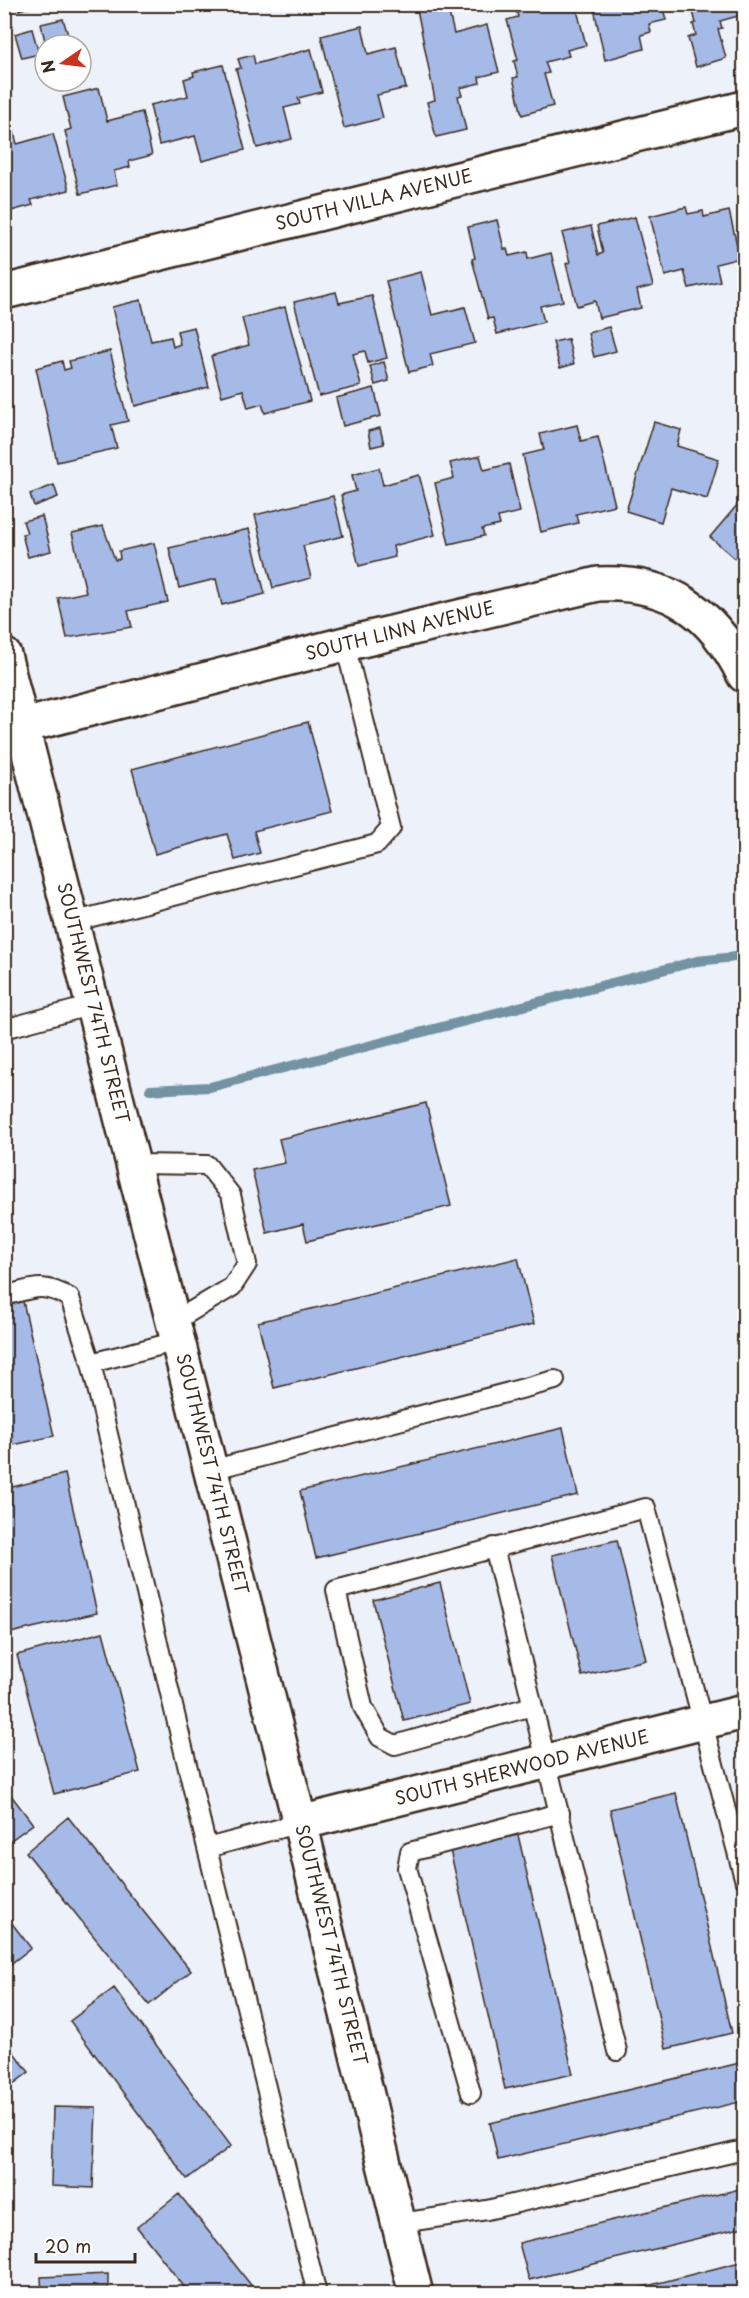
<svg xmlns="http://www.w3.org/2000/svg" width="749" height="2298" viewBox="0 0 749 2298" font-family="'Playpen Sans',sans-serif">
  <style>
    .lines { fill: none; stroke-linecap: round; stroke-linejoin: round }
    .stream { stroke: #7392a2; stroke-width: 10 }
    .building { fill: #a6bae8; stroke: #3b2a1e; stroke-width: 1.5 }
    .service-casing { stroke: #3b2a1e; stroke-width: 22 }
    .minor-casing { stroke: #3b2a1e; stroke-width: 38 }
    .secondary-casing { stroke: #3b2a1e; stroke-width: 38 }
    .service { stroke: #fff; stroke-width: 18 }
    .minor { stroke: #fff; stroke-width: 33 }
    .secondary { stroke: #fff; stroke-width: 33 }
    .labels { text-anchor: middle; stroke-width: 4.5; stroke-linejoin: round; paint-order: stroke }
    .street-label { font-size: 18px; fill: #3b2a1e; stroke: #fff }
  </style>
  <rect width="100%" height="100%" fill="#edf1fa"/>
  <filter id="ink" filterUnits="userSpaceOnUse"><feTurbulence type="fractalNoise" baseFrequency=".0167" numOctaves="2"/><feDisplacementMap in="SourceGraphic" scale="12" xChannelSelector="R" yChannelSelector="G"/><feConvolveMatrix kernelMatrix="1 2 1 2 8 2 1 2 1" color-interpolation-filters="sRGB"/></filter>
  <g filter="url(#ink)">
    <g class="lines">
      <path class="stream" d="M150,1090L210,1087L697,961L744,956"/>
    </g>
    <path class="building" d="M17,4H39L19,10Z
      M416,4H447L454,34L487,25L499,72L479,77L480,83L460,88L462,95L458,96L466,130L436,137L427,102L435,100Z
      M515,4H581L582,9L577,10L586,45L567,50L569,56L545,62L549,73L544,74L553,106L522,115L513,78L518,77L514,61L518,60L507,20L518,17Z
      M593,4H662L666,20L649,24L651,32L641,35L644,49L605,60Z
      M691,4H744V8L737,10L738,16L720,21L722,28L718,29L726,58L696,67L688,38L696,35L693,24L696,23Z
      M63,19L68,35L45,41L41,24Z
      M362,26L368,54L396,47L406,88L377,95L383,118L344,128L321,36Z
      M32,29L39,54L22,58L15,34Z
      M311,49L322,92L298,98L300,104L284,108L292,139L257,148L236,69L241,68L238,59L253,55L255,64Z
      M223,65L245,150L202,161L195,136L159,145L150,105L188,96L184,79L194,76L193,72Z
      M99,88L107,121L142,112L152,155L129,161L130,167L114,171L117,185L80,194L65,131L71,129L63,97Z
      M13,128L17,144L53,134L69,190L31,200L33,205L4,213V130Z
      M686,207L688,214L703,211L704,217L729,211L740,258L716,264L720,281L689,288L684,271L665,276L650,216Z
      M635,217L653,286L637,290L641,308L599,318L595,301L577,306L566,264L570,262L562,233L591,226L598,255L603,253L597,226Z
      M497,220L504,249H507L509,256L527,252L528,259L551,253L563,301L540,306L544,322L497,334L493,318L488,319L472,259L475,258L468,227Z
      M421,272L432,315L465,307L475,343L430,354L433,366L409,372L386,281Z
      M336,292L339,303L372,296L387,358L368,363L365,351L353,354L361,386L319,396L294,302Z
      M141,300L151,341L171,337L173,347L180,344L177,331L194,327L209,387L135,406L112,307Z
      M285,307L310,401L265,413L262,404L248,408L243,390L222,396L211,356L249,345L242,318Z
      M609,327L616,351L594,357L588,333Z
      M568,339L574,364L560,368L553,342Z
      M110,351L128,421L111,425L117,448L57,462L36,368L62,361L64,370L71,368L69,361Z
      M384,362L389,381L375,385L370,366Z
      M374,388L381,416L343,426L336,398Z
      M654,422L681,430L677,446L719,459L707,499L671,488L661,522L626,511Z
      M577,425L581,441L598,437L615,505L576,514L578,523L541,532L523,455L544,450L540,434Z
      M380,428L384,444L371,447L368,431Z
      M480,456L484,470L509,464L520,512L498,517L500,525L482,529L484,536L449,544L435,483L454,478L450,463Z
      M379,468L383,485L419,475L435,535L393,546L395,557L359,566L341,495L356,491L352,475Z
      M54,485L58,497L34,506L30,494Z
      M333,496L343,536L303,546L311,578L273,588L255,515Z
      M744,497V556L739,562L710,537Z
      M42,516L51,551L28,557L22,534L27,533L23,521Z
      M103,526L115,560L120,559L119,551L154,543L168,602L128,611L132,627L67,638L58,598L86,592L72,533Z
      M249,529L265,594L222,605L216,579L179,588L169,548Z
      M308,722L332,811L254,831L260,853L235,860L227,834L155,854L132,769Z
      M426,1103L451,1206L307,1241L303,1224L267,1233L252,1170L285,1163L279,1139Z
      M518,1258L534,1324L274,1388L258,1322Z
      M22,1297L54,1436L4,1447V1301Z
      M563,1428L578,1495L316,1558L300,1491Z
      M65,1474L97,1613L10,1633L4,1610V1489Z
      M617,1540L646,1660L582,1676L552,1555Z
      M440,1583L470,1704L404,1721L373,1600Z
      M103,1632L140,1772L54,1794L17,1655Z
      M4,1786L33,1824L4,1845Z
      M676,1793L732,2033L666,2049L610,1809Z
      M68,1817L191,1971L149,2005L26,1852Z
      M518,1835L573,2074L505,2089L450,1850Z
      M4,1913L31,1948L4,1969Z
      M114,1988L231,2146L187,2179L70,2021Z
      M4,2040L29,2072L4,2091Z
      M744,2062V2101L498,2160L490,2123Z
      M53,2107L96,2108L93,2188L51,2186Z
      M744,2188V2227L529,2280L519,2243Z
      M179,2194L258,2294H190L137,2227Z
      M744,2261V2294H616Z
      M108,2274V2294H42L41,2277Z"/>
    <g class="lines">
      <defs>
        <path id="service" d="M72,922L377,844L391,828L345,644
          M4,1029L93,1005
          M134,1164L207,1165L231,1195L247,1264L232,1287L173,1322
          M4,1296C34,1288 43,1282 70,1298L91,1363L207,1848L317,2294
          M91,1363L178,1341
          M211,1470L555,1380
          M494,1547L617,2051
          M532,1706L395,1745L380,1737L363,1707L336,1590L646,1508L744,1878
          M207,1848L300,1823
          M471,2093L407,1868L410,1852L560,1813
          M401,2223L487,2210L744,2150"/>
        <path id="minor" d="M4,292L744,108
          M23,726L345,644L598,584C670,581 713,612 744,675
          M300,1823L744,1712"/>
        <path id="secondary" d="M4,655L300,1823L416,2294"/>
      </defs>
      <use href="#service" class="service-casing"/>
      <use href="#minor" class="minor-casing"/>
      <use href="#secondary" class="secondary-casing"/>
      <use href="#service" class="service"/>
      <use href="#minor" class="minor"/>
      <use href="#secondary" class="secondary"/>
    </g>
  </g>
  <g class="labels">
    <g class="street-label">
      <text transform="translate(374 200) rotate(-14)" y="6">SOUTH VILLA AVENUE</text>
      <text transform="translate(400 631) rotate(-14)" y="6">SOUTH LINN AVENUE</text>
      <text transform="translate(93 1003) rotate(76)" y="6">SOUTHWEST 74TH STREET</text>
      <text transform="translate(212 1474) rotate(76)" y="6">SOUTHWEST 74TH STREET</text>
      <text transform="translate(522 1768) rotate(-14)" y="6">SOUTH SHERWOOD AVENUE</text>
      <text transform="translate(331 1945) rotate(76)" y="6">SOUTHWEST 74TH STREET</text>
    </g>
  </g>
  <rect width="749" height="2298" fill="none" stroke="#fff" stroke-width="24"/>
  <rect x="12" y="12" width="725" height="2274" fill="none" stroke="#3b2a1e" stroke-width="2" filter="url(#ink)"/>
  <g transform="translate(63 63) rotate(256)"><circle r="28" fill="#ffffff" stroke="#b1aaa5" stroke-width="1.5"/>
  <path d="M0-4.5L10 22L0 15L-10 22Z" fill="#c8321e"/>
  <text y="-9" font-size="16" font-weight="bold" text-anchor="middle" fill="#3b2a1e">N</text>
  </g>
  <path d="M36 2253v9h99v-9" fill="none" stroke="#3b2a1e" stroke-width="3"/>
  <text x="45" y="2253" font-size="18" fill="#3b2a1e" stroke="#ffffff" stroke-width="4.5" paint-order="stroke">20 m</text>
</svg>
